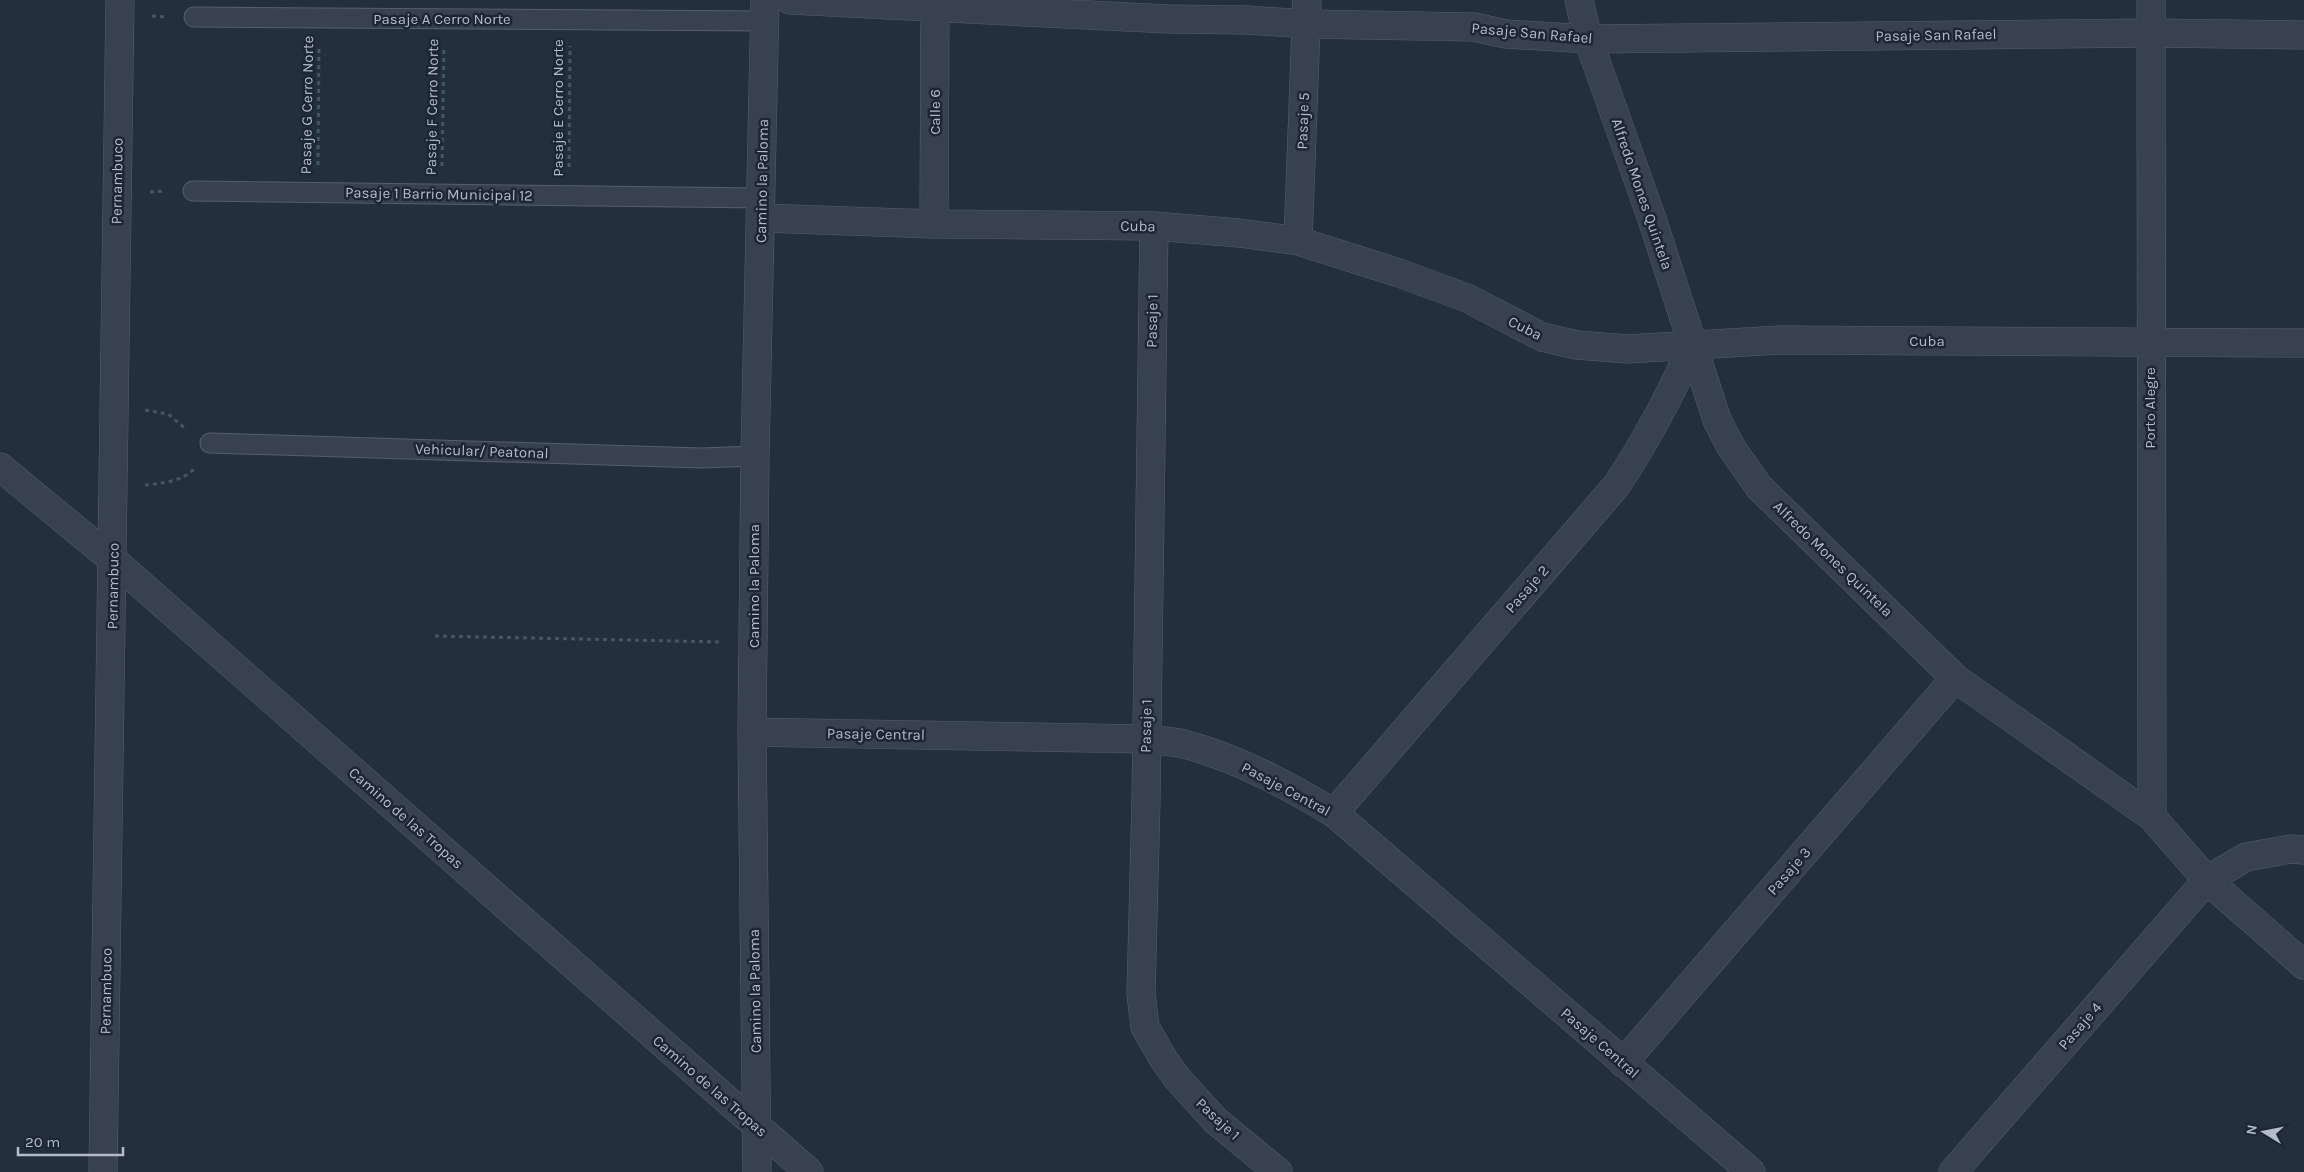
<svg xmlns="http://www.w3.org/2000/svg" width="2304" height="1172" viewBox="0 0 2304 1172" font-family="Karla,sans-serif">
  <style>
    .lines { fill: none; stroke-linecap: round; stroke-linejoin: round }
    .service-casing { stroke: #565f6c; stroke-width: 21 }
    .minor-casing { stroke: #565f6c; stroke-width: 29 }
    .path { stroke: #44595c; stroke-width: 3; stroke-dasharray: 4 4; stroke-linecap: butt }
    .service { stroke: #38414e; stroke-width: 19 }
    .minor { stroke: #38414e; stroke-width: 28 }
    .labels { text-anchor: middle; stroke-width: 5; stroke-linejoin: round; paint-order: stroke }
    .street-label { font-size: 15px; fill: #b4bcc9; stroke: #1d2633 }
  </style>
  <rect width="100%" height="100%" fill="#242f3e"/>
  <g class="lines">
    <defs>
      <path id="service" d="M194,17L765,21
        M193,191L761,198
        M210,443L701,458L755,456"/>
      <path id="minor" d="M790,0L1168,19L1246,20L1307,24L1474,27L1506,34L1588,39L2151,33L2304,35
        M1579,0L1588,39L1652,219L1717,420L1731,447L1759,487L1955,678L2152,817L2207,880L2304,965
        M2151,0L2152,817
        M761,218L934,224L1154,226L1239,233L1298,241L1399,273L1467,298L1542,337L1577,345L1627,349L1780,340L2304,343
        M934,224L935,0
        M1154,226L1146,799L1141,994L1145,1027L1164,1060L1177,1078L1215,1120L1278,1172
        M1298,241L1307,0
        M0,467L113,560L809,1172
        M752,732L1146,739C1158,741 1172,741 1184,744C1237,758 1287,785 1334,813L1751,1172
        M1334,813L1616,486C1647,440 1670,396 1692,346
        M1623,1063L1955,678
        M103,1172L120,0
        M757,1172L752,732L755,456L765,0
        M1953,1172L2207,880L2246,857L2291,849L2304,850"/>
    </defs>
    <use href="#service" class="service-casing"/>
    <use href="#minor" class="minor-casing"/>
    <path class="path" d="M152,16L168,17
      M318,165L319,46
      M442,166L444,47
      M569,167L570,46
      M150,192L166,191
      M145,410L168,414L187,430
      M145,485C160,484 187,481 196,466
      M435,636L721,642"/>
    <use href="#service" class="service"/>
    <use href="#minor" class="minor"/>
  </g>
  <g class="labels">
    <g class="street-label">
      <text x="442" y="24">Pasaje A Cerro Norte</text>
      <text transform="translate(1532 33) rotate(5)" y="5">Pasaje San Rafael</text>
      <text transform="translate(1936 35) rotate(-1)" y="5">Pasaje San Rafael</text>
      <text transform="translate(307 105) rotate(-89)" y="5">Pasaje G Cerro Norte</text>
      <text transform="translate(432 107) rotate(-89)" y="5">Pasaje F Cerro Norte</text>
      <text transform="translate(558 108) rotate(-90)" y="5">Pasaje E Cerro Norte</text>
      <text transform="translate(935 112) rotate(-90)" y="5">Calle 6</text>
      <text transform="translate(1303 121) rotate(-88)" y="5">Pasaje 5</text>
      <text transform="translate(117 181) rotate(-89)" y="5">Pernambuco</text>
      <text transform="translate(762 181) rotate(-89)" y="5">Camino la Paloma</text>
      <text transform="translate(439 194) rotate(1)" y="5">Pasaje 1 Barrio Municipal 12</text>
      <text transform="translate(1642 194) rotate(71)" y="5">Alfredo Mones Quintela</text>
      <text transform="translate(1138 226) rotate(1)" y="5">Cuba</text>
      <text transform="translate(1152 321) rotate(-89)" y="5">Pasaje 1</text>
      <text transform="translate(1525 328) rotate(26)" y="5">Cuba</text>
      <text x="1927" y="346">Cuba</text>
      <text transform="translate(2150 408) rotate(-90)" y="5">Porto Alegre</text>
      <text transform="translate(482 451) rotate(2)" y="5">Vehicular/ Peatonal</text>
      <text transform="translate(1833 559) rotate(44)" y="5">Alfredo Mones Quintela</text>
      <text transform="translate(113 586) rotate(-89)" y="5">Pernambuco</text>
      <text transform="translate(754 586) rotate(-90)" y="5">Camino la Paloma</text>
      <text transform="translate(1527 589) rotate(-49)" y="5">Pasaje 2</text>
      <text transform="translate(1146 726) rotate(-89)" y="5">Pasaje 1</text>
      <text transform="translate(876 734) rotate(1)" y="5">Pasaje Central</text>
      <text transform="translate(1286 789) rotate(28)" y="5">Pasaje Central</text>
      <text transform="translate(406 818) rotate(41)" y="5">Camino de las Tropas</text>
      <text transform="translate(1789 871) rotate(-49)" y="5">Pasaje 3</text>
      <text transform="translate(106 991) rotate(-89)" y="5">Pernambuco</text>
      <text transform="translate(755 991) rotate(-91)" y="5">Camino la Paloma</text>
      <text transform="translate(2080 1026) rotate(-49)" y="5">Pasaje 4</text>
      <text transform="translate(1600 1043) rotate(41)" y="5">Pasaje Central</text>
      <text transform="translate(710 1086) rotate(41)" y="5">Camino de las Tropas</text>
      <text transform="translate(1218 1119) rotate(43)" y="5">Pasaje 1</text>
    </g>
  </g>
  <g transform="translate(2264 1132) rotate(280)" stroke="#1d2633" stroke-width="4" paint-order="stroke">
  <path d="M0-4L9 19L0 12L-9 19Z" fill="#b4bcc9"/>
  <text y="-8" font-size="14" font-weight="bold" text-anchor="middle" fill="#b4bcc9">N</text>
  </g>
  <path d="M18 1147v8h105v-8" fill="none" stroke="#b4bcc9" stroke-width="2.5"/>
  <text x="25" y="1147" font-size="15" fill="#b4bcc9" stroke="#1d2633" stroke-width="4" paint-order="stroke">20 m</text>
</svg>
